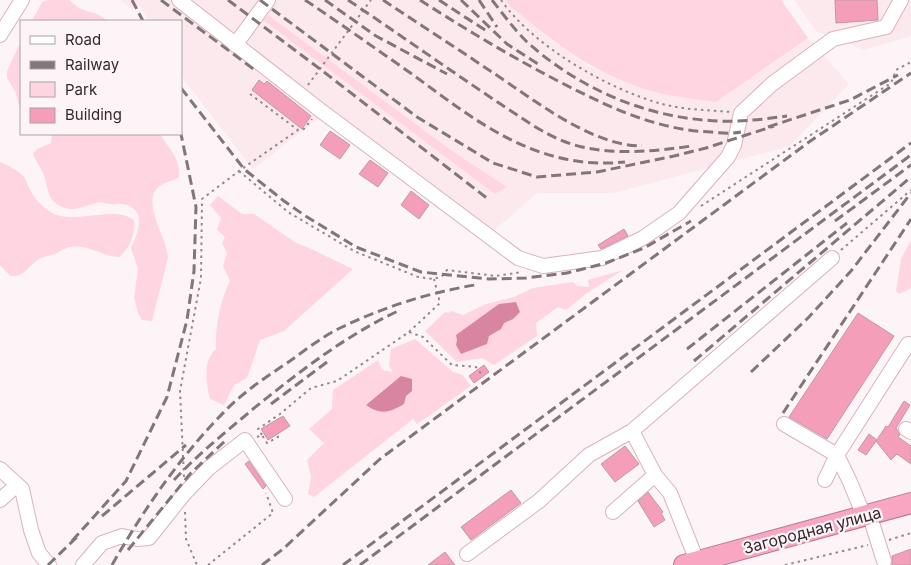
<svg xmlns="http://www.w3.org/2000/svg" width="911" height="565" viewBox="0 0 911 565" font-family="Inter,sans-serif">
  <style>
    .built { fill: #fce9ee }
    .green { fill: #ffd5e1 }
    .water { fill: #d885a1 }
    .building { fill: #f49eba; stroke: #be9aa5 }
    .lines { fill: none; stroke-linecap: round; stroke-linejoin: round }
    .minor-casing { stroke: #d9b3be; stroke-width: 16 }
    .highway-casing { stroke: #b47a8c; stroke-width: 22 }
    .path { stroke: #93888b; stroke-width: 2; stroke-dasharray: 2.5 4; stroke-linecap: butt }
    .minor { stroke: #fff; stroke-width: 14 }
    .highway { stroke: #f8a6c1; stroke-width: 20 }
    .rail { stroke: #827679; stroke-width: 3; stroke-dasharray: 10 5; stroke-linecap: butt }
    .labels { text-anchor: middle; stroke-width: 4.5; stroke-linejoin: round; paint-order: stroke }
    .street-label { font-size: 16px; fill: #35272b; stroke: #fcf4f6 }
  </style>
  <rect width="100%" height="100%" fill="#fcf4f6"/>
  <path class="built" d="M120,0H506L510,6L552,41L587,65L624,81L716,102L808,38L849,84L790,146L614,193H537L489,235L328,111L253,169L181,76V21H149L140,6L132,9Z
    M794,0H911V36L864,50L816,31Z"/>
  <path class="green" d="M48,0H70C82,15 96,9 107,21H32L42,2Z
    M506,0H781L808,38L716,102C696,99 675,97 655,92C595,75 557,45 510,6Z
    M268,15L455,153L507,187L495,194L263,20Z
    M21,41V112L15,91L7,78V71Z
    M51,134H160C169,149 181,159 179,177C174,181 167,181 161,185C138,200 168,238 168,258L152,321L142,320L138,313L134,298L138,269L131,248C138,233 148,209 123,204C119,203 115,205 111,204C106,204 101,201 96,203C85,206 74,212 62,207C46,199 49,189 44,175C41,168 36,162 33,154L37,149L51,143L52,135Z
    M0,162C7,165 18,170 23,176C26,179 27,183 28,186C33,197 43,209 54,214C80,224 113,205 134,220C136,234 130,247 120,257C102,257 86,242 67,248C63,249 60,251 57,253C51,256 44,256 39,259C27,267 25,277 10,276L0,265Z
    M218,196L242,214H254L296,243L309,248L353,269L284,331L260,340L247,378L234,385L224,405L210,399C206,382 202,362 216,349C215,327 220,301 230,281L223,266L227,253L222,243L225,237L217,230L221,218L210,205Z
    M911,240V288L899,294L896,291L901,259Z
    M623,270L587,293L566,310L558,307L536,323L537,336L494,365L482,358L457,362L425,331L445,312L448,313L452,311L463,315L486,304L514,297L533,288L573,282L577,286L589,287L588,280Z
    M415,339L453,372L463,375L471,386L417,424L413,419L314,497L308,494L311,477L307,460L324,443L309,429L332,409L333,390L378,360L382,370L393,372L389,366L391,349Z"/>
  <path class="water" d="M516,302L520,312L513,319L504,323L501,329L489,336L487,344L461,354L456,345L457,340L456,335L499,304Z
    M401,376L412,379V391L406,396L404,404C389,413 380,415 366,405Z"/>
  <path class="building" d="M835,0H877L878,20L836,23Z
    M259,80L264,84L267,81L311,116L302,129L252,90Z
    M330,131L350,145L340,159L320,145Z
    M370,160L388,173L378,187L359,174Z
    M411,191L429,205L419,219L401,205Z
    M624,229L628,236L601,249L598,245Z
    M858,313L894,336L827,439L789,417Z
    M484,365L489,372L474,383L469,376Z
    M904,401L910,405L896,428L900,435L898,437L911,446V464L897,454L891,460L876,441L886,426L888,427Z
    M283,416L290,426L268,440L261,429Z
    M869,434L877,440L866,455L858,450Z
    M625,446L639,464L615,482L601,464Z
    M249,461L266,486L263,489L245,464Z
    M511,490L521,503L471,540L461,527Z
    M648,492L663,512L661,513L665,520L654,527L638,501Z
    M911,549V565H892V556Z
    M445,552L455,565H428Z"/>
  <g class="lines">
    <defs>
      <path id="minor" d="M179,0L320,110L518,258L543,266L602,258L643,238L679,213L728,157L734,145L741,113L772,84L833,39L886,27L901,0
        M0,35L22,0
        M235,45L268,0
        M784,424L837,455L825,480
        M906,429L911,432
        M0,469L22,489L31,530L39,553L49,565
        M0,500L17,485
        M613,512L655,475
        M864,516L850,482L837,455L908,344
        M873,526L884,561
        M467,554L539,501L589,455L632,431
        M697,561L670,493L655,475L632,431L832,258
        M83,565L102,543L122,536L137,539L149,538L184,494L209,468L245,440L285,499"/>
      <path id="highway" d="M684,565L911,503"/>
    </defs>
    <use href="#minor" class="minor-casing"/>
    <use href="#highway" class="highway-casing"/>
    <path class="path" d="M501,0C534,47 608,89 662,104C685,110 708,110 731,112
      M308,85L371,0
      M250,94L298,130
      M239,171L288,212L354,251L418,277L434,279L442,276L447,270L496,276L522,272
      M701,206L891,83L896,70L911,62
      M841,250L911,190
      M409,332L440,303L434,279
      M262,435L258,429L280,414L311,388L337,381L409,332L423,337L452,365L476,367L483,376
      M257,437L262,435L267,443L278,437V434
      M184,477L180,391L201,278L202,199L239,171L298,130L304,129L312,119
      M185,512L186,539L197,565
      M889,540L911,533
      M208,565L273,513L266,493
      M785,565L868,545"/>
    <use href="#minor" class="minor"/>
    <use href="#highway" class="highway"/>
    <path class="rail" d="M132,0L143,21
      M161,0L256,71
      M228,0L320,69L488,199
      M260,0L417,117L493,163L537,177L597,172L674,156L706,148L774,126
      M305,0C341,24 376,49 412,74C477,122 538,171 625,162
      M325,0L376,36L447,74
      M348,0C399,34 448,69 499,103C525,120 551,140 582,147C619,155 655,151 692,146
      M383,0C419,24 456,48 492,72C533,99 591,146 642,146
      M420,0C465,29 510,56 558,81C607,106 655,130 711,132C721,133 732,134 741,132
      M439,0L488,32
      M461,0L507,44L538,64
      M479,0L497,27
      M492,0C503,14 514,29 526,41C574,85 639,115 704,120C732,123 759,120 787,116
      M181,88L244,169L284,201L304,215L356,247L421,272L489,279L526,278L567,273L606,263L644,248L691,221
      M768,127L850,100L898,75
      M835,221L911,165
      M687,349L847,223
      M694,361L911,177
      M751,372L808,318L851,271L911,193
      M271,404L331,359
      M783,413L911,219
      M174,480C198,454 226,432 253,409C299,372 345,336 398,311
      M102,516L186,445
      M72,541L126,481L167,397L187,320L194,271L196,207L181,134
      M128,550L190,474L226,440
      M48,565L77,537
      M112,565C144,509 181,455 227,409C245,391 266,377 287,363C303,352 320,338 338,329C381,308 427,293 475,285
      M262,565L283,549L380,459L809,142L911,73
      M343,565L911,143
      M360,565L911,155"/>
  </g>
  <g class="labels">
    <g class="street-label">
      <text transform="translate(812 530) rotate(-15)" y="6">Загородная улица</text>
    </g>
  </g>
  <rect x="20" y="20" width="162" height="115" fill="#fcf4f6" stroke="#aca2a5"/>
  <rect x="30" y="36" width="25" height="8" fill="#ffffff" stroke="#aca2a5"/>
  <text x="65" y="45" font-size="15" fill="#35272b">Road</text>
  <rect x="30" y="61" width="25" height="8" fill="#827679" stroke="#aca2a5"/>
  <text x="65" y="70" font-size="15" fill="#35272b">Railway</text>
  <rect x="30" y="82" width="25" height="15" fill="#ffd5e1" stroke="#aca2a5"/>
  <text x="65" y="95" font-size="15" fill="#35272b">Park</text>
  <rect x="30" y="108" width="25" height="15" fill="#f49eba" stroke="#aca2a5"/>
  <text x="65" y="120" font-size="15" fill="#35272b">Building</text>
</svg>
